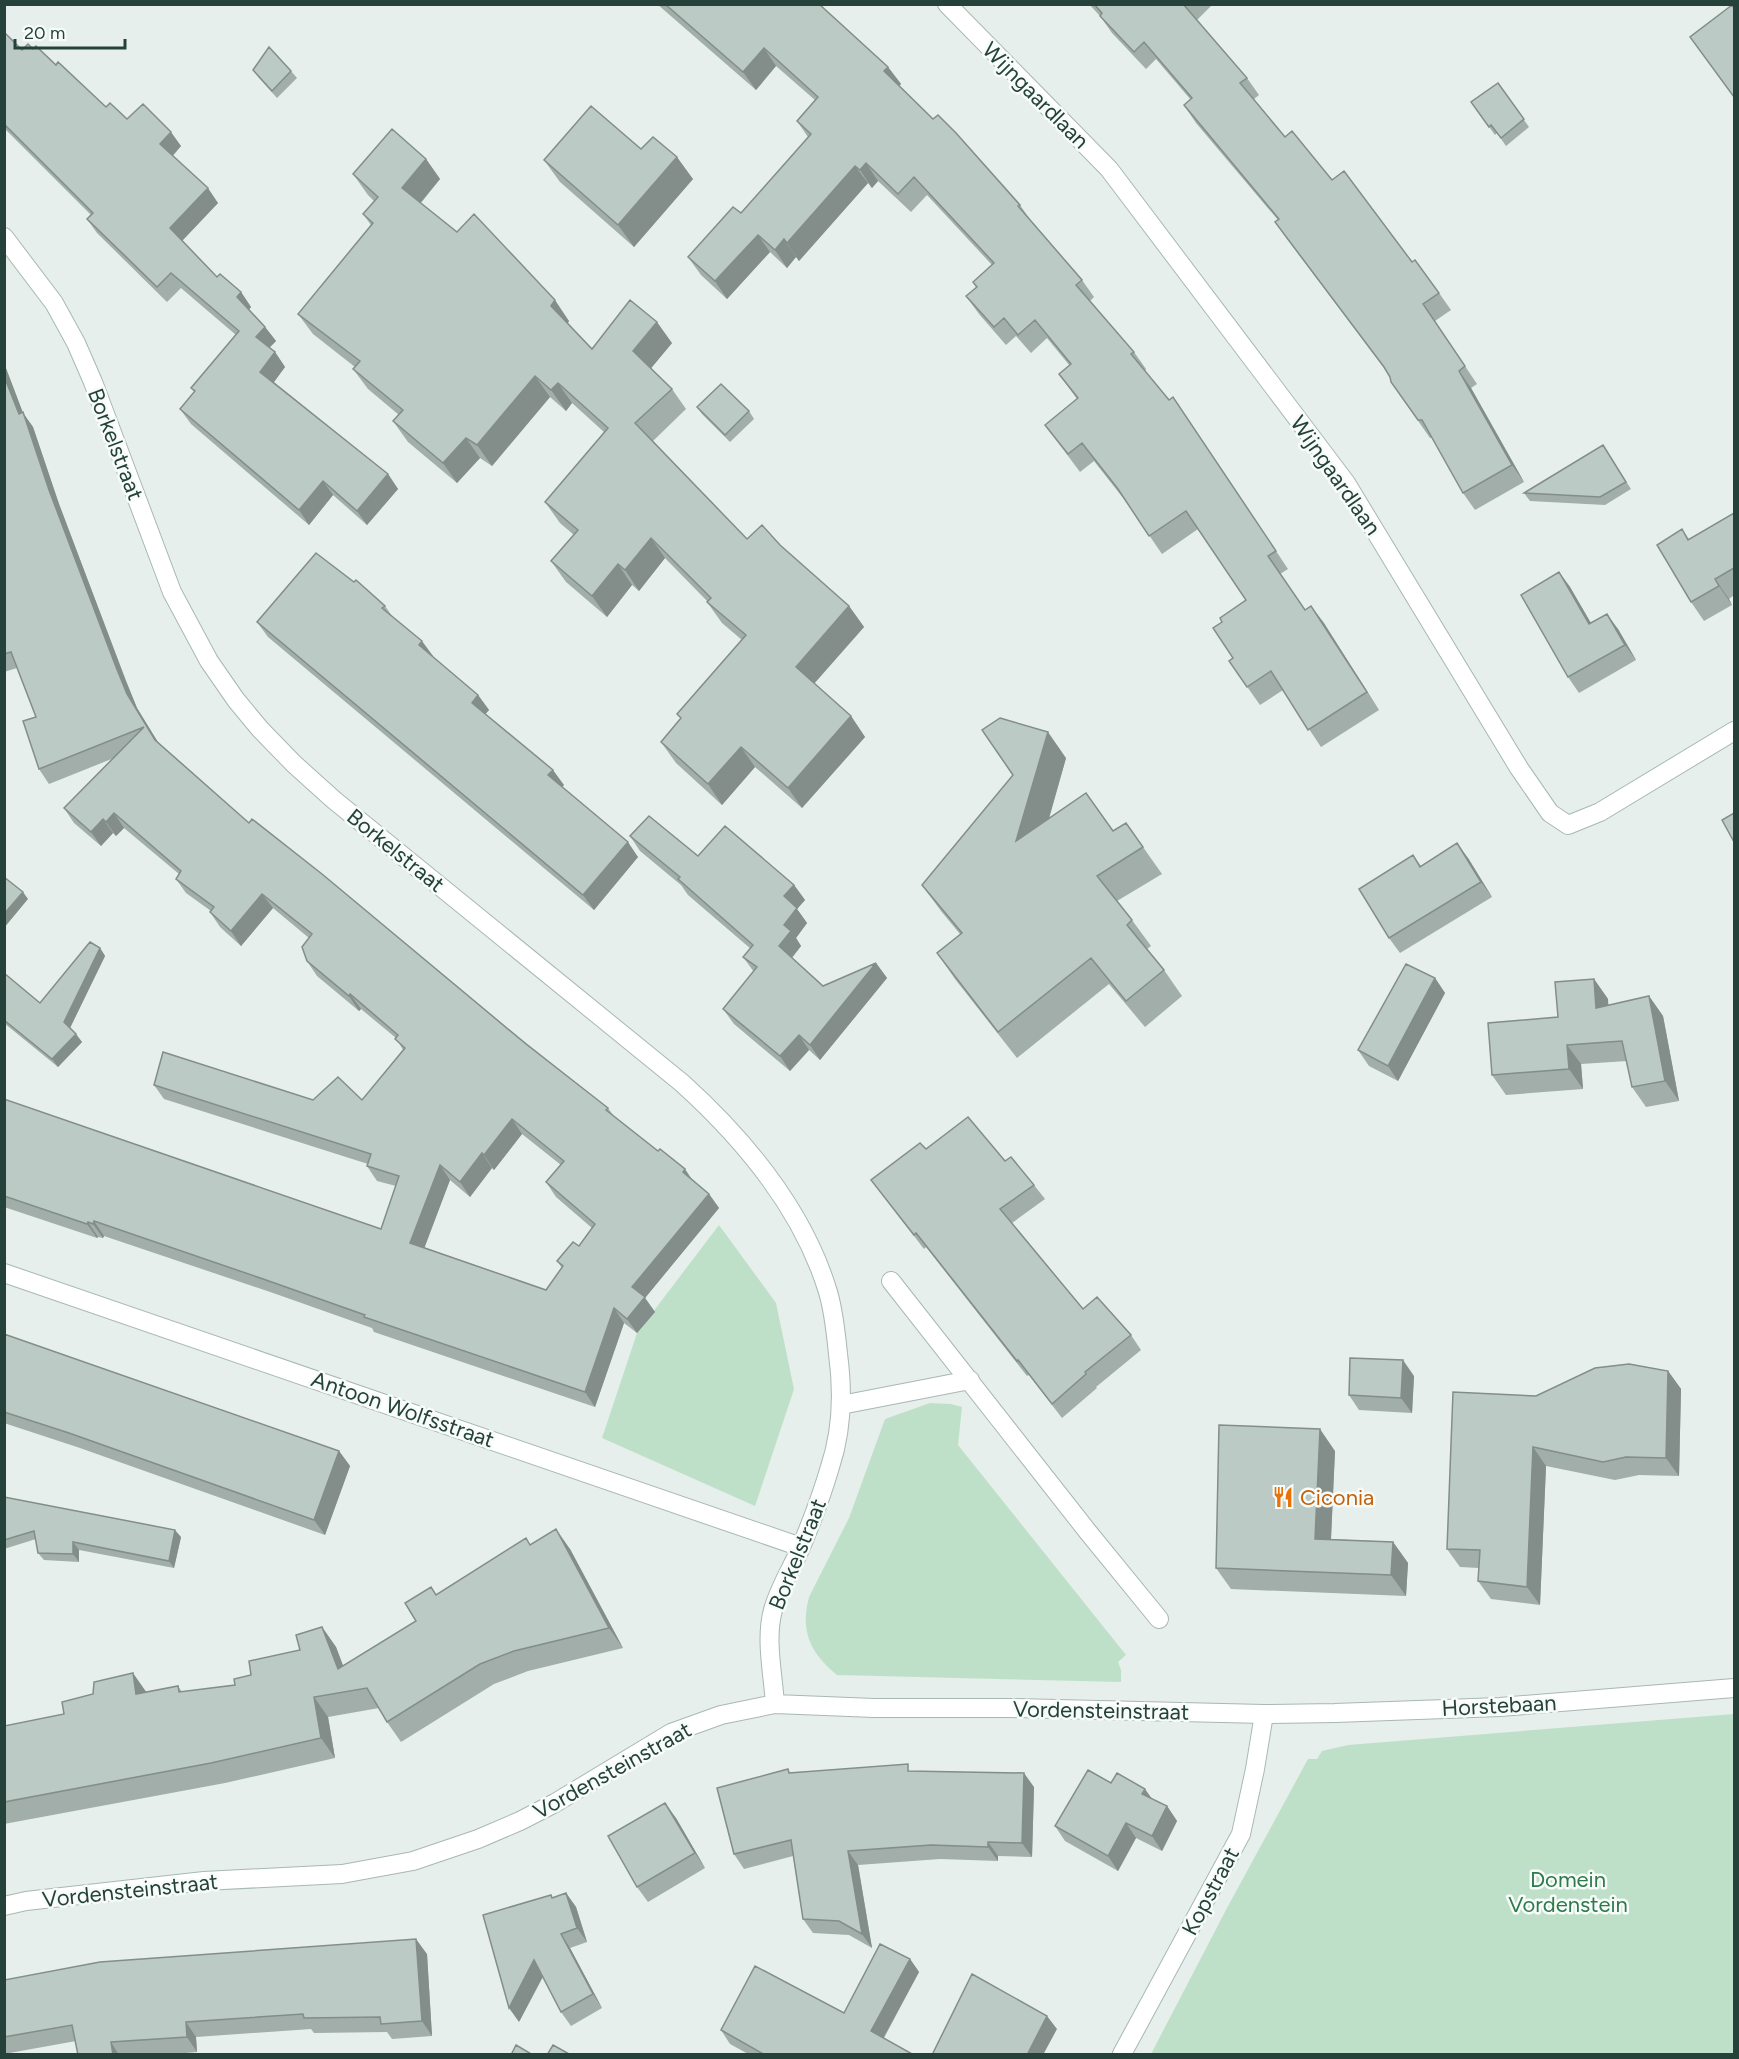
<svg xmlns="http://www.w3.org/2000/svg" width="1739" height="2059" viewBox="0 0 1739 2059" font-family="Figtree,sans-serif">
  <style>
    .green { fill: #bfe0c8 }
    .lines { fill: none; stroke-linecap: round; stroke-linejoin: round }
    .minor-casing { stroke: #a8b8b2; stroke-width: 20 }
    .minor { stroke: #fff; stroke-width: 18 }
    .wall { fill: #a1aea9; fill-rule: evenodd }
    .shaded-wall { fill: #838d89 }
    .building { fill: #bbcac4; stroke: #838d89; stroke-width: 1.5; fill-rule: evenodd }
    .labels { text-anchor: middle; stroke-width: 5; stroke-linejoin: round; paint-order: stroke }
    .street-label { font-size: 22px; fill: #24423a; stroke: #f7fbf9 }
    .food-label { font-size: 22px; fill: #c56008; stroke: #f7fbf9; text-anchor: start }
    .park-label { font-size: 22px; fill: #2d7a4b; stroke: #f7fbf9 }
  </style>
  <rect width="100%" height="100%" fill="#e6efeb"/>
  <path class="green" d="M719,1225L776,1303L794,1389L755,1506L602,1438L637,1333Z
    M930,1403L951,1404L962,1407L958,1445L1126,1655L1118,1662L1121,1670V1682L837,1675C810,1653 800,1631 809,1597L849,1518L885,1419Z
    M1734,1714V2054H1151L1227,1908L1308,1759H1317L1322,1751L1348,1745Z"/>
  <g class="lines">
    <defs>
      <path id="minor" d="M947,4L1109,169L1346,483L1519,768L1550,813L1568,825L1600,812L1734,731
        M4,237L54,303L76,343L93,382L172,592L209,661L236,700L260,729L294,764L334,800L682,1083C745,1140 803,1209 828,1292C834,1312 836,1334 838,1354C843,1391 842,1431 830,1467C822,1494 812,1521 801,1547C792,1568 779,1588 773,1610C765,1639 773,1674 775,1704
        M4,1273L801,1547
        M891,1281L1088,1532L1159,1619
        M841,1405L970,1380
        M4,1906L26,1901L204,1881L342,1874L413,1861L478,1839L520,1821L555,1803L671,1733L721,1715L775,1704L874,1708H1011L1264,1714L1335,1713L1500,1707L1734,1688
        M1122,2054L1241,1834L1255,1769L1264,1714"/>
    </defs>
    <use href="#minor" class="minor-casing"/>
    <use href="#minor" class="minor"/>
  </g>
  <path class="wall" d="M657,4H819L888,67L901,84L899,86L1020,205L1031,221L1082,280L1094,297L1090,301L1134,352L1146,369L1145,371L1169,400L1185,415L1288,569L1280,574L1305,610L1311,606L1379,710L1321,747L1283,690L1260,705L1229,661L1233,658L1222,622L1246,600L1198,529L1162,554L1127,503L1094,461L1080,472L1045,425L1077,399L1059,374L1070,366L1047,338L1031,353L1016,336L1006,345L979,314L966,296L976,287L973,282L992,265L927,195L911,212L878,181L872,188L868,183L799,261L796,257L787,268L770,252L727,299L701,275L688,257L741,213L808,137L797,121L815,100L776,66L756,90Z
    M1089,4H1213L1197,20L1247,78L1259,95L1254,99L1285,137L1332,180L1412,262L1439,293L1451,310L1435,321L1477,384L1471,388L1524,482L1475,510L1463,493L1432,438H1430L1391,382L1390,377L1388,373L1287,239L1275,222L1278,220L1196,123L1184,105L1191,100L1156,59L1146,69L1112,33L1100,16Z
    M4,32L22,50L33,49L56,65L106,107L127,119L181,146L173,156L218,203L182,241L217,277L241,292L251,307L249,310L265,327L276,341L269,348L275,352L285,367L274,382L388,474L398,489L367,525L333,495L309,525L191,424L180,409L194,392L191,388L236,335L181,288L167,302L97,233L87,219L91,215L4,128Z
    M253,70L291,71L297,78L277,98L259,78Z
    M1498,83L1529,127L1506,146L1497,133L1495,135L1471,102Z
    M641,149L693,179L634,247L560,182L544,160Z
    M426,159L440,179L421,203L569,321L568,323L592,349L672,343L651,368L672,389L686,409L653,441L747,539L780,545L849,606L864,627L814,684L851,716L865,737L802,808L755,767L722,805L676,763L661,742L681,718L677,714L742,640L722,623L707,602H708L665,558L639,591L632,585L607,617L566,582L551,561L574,535L560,523L545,502L604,432L572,403L566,411L550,397L492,466L480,458L457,483L408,442L393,421L399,415L368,389L353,369L355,367L313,334L298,314L371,225L363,214L374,201L368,195L353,174Z
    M4,363L23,413L33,427L59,504L126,681L137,708L158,742L249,823L608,1108L613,1115L709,1194L719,1208L645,1298L655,1312L637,1333L624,1323L595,1407L374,1332L372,1328L276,1294L104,1236L103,1238L98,1237L97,1238L4,1207V1099L381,1229L396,1186L377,1181L367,1166L368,1164L164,1099L154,1085L313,1100H362L403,1050L396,1038L361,1009L359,1011L317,976L307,961L309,938L273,908L241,946L220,927L210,912L211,911L186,893L176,879L179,874L124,828L116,836L113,833L101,846L74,823L64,808L114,758L49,784L39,769L36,717L17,668L4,672ZM522,1134L561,1165L546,1182L556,1197L592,1228L579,1246L557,1261L562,1268L546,1290L424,1247L450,1180L470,1197L492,1168L494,1170Z
    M697,407L749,411L754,419L730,442L702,414Z
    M1608,453L1631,489L1605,505L1530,501L1524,493Z
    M1734,513V595L1729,599L1732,605L1704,621L1691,602L1682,529L1689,539Z
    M1559,572L1570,587L1591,623L1618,629L1636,660L1579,693L1568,677Z
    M385,606L392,616L432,657L478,695L489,710L485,714L564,785L562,787L638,857L594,910L268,637L257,622Z
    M1066,758L1049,819L1113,831L1126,823L1162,874L1117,901L1132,920L1151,946L1147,949L1164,970L1182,996L1145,1027L1109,984L1017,1058L955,979L937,953L960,934L941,911L922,885Z
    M630,836L794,885L805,900L797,909L807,923L796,938L801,946L792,958L823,986L876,963L887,978L820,1060L809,1050L790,1071L734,1024L723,1009L754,972L743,957L751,949L688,895L681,885L640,851Z
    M1413,855L1421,866L1468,858L1492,897L1400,953L1389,938Z
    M100,948L105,956L70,1028L82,1042L58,1067L4,1023V973L40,1003Z
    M1435,978L1445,993L1398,1081L1369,1066L1358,1050Z
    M1594,979L1608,999V1006L1649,996L1663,1016L1679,1101L1646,1107L1632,1087L1627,1061L1581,1064L1583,1089L1506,1095L1492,1075L1558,1017Z
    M926,1149L1005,1161L1034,1185L1045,1199L1012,1223L1083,1309L1131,1335L1141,1350L1096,1387L1097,1388L1062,1418L1029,1375L1027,1376L926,1247L924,1249L871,1180Z
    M4,1334L339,1451L350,1466L325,1535L80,1448L4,1423Z
    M1668,1371L1681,1389L1679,1476L1639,1475L1615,1480L1546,1466L1540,1605L1491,1599L1478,1581L1479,1568L1460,1567L1447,1549L1536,1396Z
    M1414,1376L1412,1413L1359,1410L1349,1395Z
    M1335,1451L1331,1539L1393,1542L1408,1563L1406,1596L1231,1589L1216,1568Z
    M4,1497L181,1537L174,1568L79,1550V1562L44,1560L38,1553L36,1539L4,1549Z
    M531,1544L570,1549L623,1648L528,1671L494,1684L401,1742L387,1722L379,1708L328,1717L335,1758L225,1783L4,1824V1726L64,1714L146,1692L178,1686L182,1692L235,1685L251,1675L300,1650L322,1627L336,1647L343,1666L416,1621L437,1595Z
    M912,1771L1034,1787L1032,1857L998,1856V1861L940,1859L858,1865L872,1948L849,1935L813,1933L803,1919L793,1856L744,1869L734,1854L790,1772Z
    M1111,1783L1152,1799L1167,1806L1177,1821L1162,1851L1136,1838L1118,1871L1065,1841L1055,1826Z
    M676,1818L705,1868L648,1902L637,1887Z
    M566,1893L576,1907L587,1942L570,1948L602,2008L571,2026L561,2012L543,1977L519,2022L553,1898Z
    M427,1954L432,2036L392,2039L387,2032L314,2033L311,2029L196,2037L197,2052L163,2055H78L76,2041L4,2054V1980Z
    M910,1959L919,1972L884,2038L914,2055H750L730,2044L721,2030L844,2013Z"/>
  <path class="shaded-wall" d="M764,48L776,66L756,90L743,72Z
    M888,67L901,84L896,89L884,71Z
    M171,132L181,146L170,158L160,144Z
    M677,157L693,179L634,247L618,225Z
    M426,159L440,179L416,208L402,188Z
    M866,163L878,181L872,188L860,170Z
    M855,166L868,183L799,261L787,243Z
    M208,188L218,203L180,243L170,228Z
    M758,235L770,252L727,299L715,281Z
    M784,239L796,257L787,268L775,250Z
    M241,292L251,307L247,312L237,297Z
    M555,300L569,321L565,327L551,306Z
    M657,322L672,343L648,372L633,351Z
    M265,327L276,341L266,351L256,337Z
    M275,352L285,367L271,386L260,372Z
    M4,363L23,413L33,427L59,504L126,681L137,708L165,754L155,740L127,694L116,667L4,376Z
    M1459,371L1471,388L1524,482L1512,465Z
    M535,376L550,397L492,466L477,445Z
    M558,383L572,403L566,411L551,390Z
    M466,438L480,458L457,483L443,463Z
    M388,474L398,489L367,525L357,511Z
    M323,481L333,495L309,525L299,510Z
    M651,538L665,558L639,591L625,570Z
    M618,564L632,585L607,617L592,596Z
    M1559,572L1570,587L1600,639L1589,624Z
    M1715,579L1729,599L1732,605L1719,586Z
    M849,606L864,627L810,688L796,667Z
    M1311,606L1324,623L1379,710L1367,692Z
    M1607,614L1618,629L1636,660L1625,645Z
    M422,641L433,656L429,660L419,645Z
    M478,695L489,710L482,718L472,703Z
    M851,716L865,737L802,808L788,788Z
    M1048,732L1066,758L1035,867L1016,841Z
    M741,747L755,767L722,805L708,784Z
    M553,770L564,785L559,790L548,775Z
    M114,813L124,828L116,836L106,822Z
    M103,819L113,833L101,846L91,832Z
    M628,842L638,857L594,910L583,895Z
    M1457,843L1468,858L1492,897L1481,882Z
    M794,885L805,900L797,909L807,923L796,938L801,946L789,961L779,946L784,925V896Z
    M23,892L28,899L4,928V914Z
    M262,894L273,908L241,946L231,931Z
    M100,948L105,956L69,1030L64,1022Z
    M876,963L887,978L820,1060L810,1045Z
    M1435,978L1445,993L1398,1081L1388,1066Z
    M1594,979L1608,999L1610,1028L1596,1008Z
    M350,994L361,1009L359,1011L349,996Z
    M1649,996L1663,1016L1679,1101L1665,1081Z
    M76,1034L82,1042L58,1067L52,1059Z
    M799,1035L809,1050L790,1071L780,1056Z
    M1567,1045L1581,1064L1583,1089L1569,1069Z
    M512,1119L522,1134L494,1170L484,1155Z
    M482,1153L492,1168L470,1197L460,1182Z
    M440,1165L450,1180L421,1257L410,1243Z
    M685,1169L695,1184L683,1172Z
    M709,1194L719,1208L645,1298L655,1312L637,1333L627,1319L632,1287Z
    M94,1221L104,1236L103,1238L93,1224Z
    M88,1222L98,1237L97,1238L87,1224Z
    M614,1308L624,1323L595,1407L585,1392Z
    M1403,1360L1414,1376L1412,1413L1401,1398Z
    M1668,1371L1681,1389L1679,1476L1666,1458Z
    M1320,1429L1335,1451L1330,1560L1315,1539Z
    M1533,1447L1546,1466L1540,1605L1527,1587Z
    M339,1451L350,1466L325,1535L314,1520Z
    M556,1529L570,1549L623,1648L609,1628Z
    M175,1530L181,1537L174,1568L169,1561Z
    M73,1542L79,1550V1562L73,1554Z
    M1393,1542L1408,1563L1406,1596L1391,1575Z
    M322,1627L336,1647L352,1689L338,1669Z
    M133,1673L147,1693L136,1694Z
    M314,1697L328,1717L335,1758L321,1738Z
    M1024,1773L1034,1787L1032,1857L1022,1843Z
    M1145,1789L1155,1803L1142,1794Z
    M665,1803L676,1818L705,1868L695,1853Z
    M1167,1806L1177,1821L1162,1851L1152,1836Z
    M1126,1823L1136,1838L1118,1871L1108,1856Z
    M988,1842L998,1856V1861L988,1847Z
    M848,1851L858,1865L872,1948L862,1934Z
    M566,1893L576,1907L587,1942L577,1928Z
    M561,1934L570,1948L602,2008L593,1994Z
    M416,1939L427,1954L432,2036L422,2021Z
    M910,1959L919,1972L880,2044L871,2031Z
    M534,1960L544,1974L519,2022L509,2008Z
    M1047,2016L1057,2029L1043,2055H1027Z
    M186,2022L196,2037L197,2052L187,2037Z
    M111,2042L119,2055H113Z"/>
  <path class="building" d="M665,4H819L888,67L884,71L933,119L938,115L956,133L1020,205L1018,206L1082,280L1076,285L1134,352L1131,354L1169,400L1173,397L1276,551L1268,556L1305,610L1311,606L1367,692L1308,730L1271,671L1247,687L1229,661L1233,658L1213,628L1222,622L1220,618L1246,600L1186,511L1149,536L1118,489L1082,443L1068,454L1045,425L1078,398L1059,374L1071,364L1035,320L1018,335L1004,318L994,327L966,296L977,287L973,282L994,263L914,177L898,194L866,163L860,170L855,166L787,243L784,239L775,250L758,235L715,281L688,257L733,207L741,213L811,134L797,121L818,97L764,48L743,72Z
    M1094,4H1183L1247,78L1240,83L1285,137L1292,131L1332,180L1344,171L1412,262L1415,260L1439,293L1423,304L1465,366L1459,371L1512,465L1463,493L1422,420H1418L1391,382L1390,377L1384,367L1275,222L1279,219L1184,105L1192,98L1144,42L1134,52L1100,16L1102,13Z
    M1732,5L1734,8V97L1690,37Z
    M4,32L22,50L28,44L33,49L36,46L56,65L58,62L106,107L110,103L127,119L143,104L171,132L160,144L208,188L170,228L217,277L220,274L241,292L237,297L265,327L256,337L275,352L260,372L388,474L357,511L323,481L299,510L180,409L195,391L191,388L239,331L171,273L157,287L87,219L93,213L4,124Z
    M269,47L291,71L272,91L253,70Z
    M1498,83L1524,119L1501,138L1491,125L1489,127L1471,102Z
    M591,106L641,149L653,137L677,157L618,225L544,160Z
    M392,129L426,159L402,188L457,232L474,214L555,300L551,306L592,349L630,300L657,322L633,351L672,389L635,423L747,539L762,525L780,545L849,606L796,667L851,716L788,788L741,747L708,784L661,742L681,718L677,714L746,635L707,602L711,598L651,538L625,570L618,564L592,596L551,561L578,530L545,502L608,428L558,383L551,390L535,376L477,445L466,438L443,463L393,421L403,410L353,369L360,361L298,314L373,223L363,214L378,197L353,174Z
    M4,376L19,414L23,412L49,490L116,667L127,694L155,740L249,823L252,819L322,874L526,1044L608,1108L606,1110L658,1151L660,1149L685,1169L683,1172L709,1194L632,1287L645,1297L627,1319L614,1308L585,1392L364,1317L365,1315L266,1280L94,1221L93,1224L88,1222L87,1224L4,1196V1099L381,1229L399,1176L367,1166L371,1154L154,1085L163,1052L313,1100L338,1077L362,1100L405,1048L395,1039L398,1035L350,994L349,996L307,961L302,947L312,934L262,894L231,931L210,912L214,907L176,879L181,871L114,813L106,822L103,819L91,832L64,808L144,727L39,769L23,721L36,717L11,652L4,654ZM512,1119L564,1161L546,1182L595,1224L579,1246L573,1242L557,1261L563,1266L546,1290L410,1243L440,1165L460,1182L482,1153L484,1155Z
    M721,384L749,411L725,435L697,407Z
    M1603,445L1626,482L1600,497L1524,493Z
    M1734,513V568L1715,579L1719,586L1691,602L1657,545L1682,529L1688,540Z
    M316,553L354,582L356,580L385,606L382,608L422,641L419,645L478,695L472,703L553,770L548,775L628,842L583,895L257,622Z
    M1559,572L1589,624L1607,614L1625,645L1568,677L1521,595Z
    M1000,718L1048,732L1016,841L1086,793L1113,831L1126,823L1143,847L1097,876L1132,920L1127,925L1164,970L1126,1001L1091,958L998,1032L937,953L962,933L922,885L1013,775L982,730Z
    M1734,813V842L1722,820Z
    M649,816L698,856L725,826L794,885L784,896L797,908L784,925L791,931L779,946L823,986L876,963L810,1045L799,1035L780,1056L723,1009L757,967L743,957L753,945L678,879L680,877L630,836Z
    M1457,843L1481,882L1389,938L1359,889L1413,855L1420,867Z
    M4,877L23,892L4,914Z
    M90,942L100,948L64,1022L76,1034L52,1059L4,1020V973L40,1003Z
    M1406,964L1435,978L1388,1066L1358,1050Z
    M1594,979L1596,1008L1649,996L1665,1081L1632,1087L1622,1041L1567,1045L1569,1069L1492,1075L1488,1023L1558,1017L1555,982Z
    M968,1117L1005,1161L1011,1157L1034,1185L1000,1209L1083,1309L1097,1297L1131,1335L1085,1372L1086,1374L1052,1404L1018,1360L1017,1361L916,1233L914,1235L871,1180L920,1143L926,1149Z
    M4,1334L339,1451L314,1520L69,1433L4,1412Z
    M1350,1358L1403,1360L1401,1398L1349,1395Z
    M1629,1364L1668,1371L1666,1458L1626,1457L1603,1462L1533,1447L1527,1587L1478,1581L1480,1550L1447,1549L1453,1392L1536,1396L1595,1368Z
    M1219,1425L1320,1429L1315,1539L1393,1542L1391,1575L1216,1568Z
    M4,1497L175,1530L169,1561L73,1542V1554L38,1553L34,1531L4,1540Z
    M556,1529L609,1628L514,1651L480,1664L387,1722L367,1688L314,1697L321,1738L211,1763L4,1802V1726L64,1714L62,1702L93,1694L94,1682L133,1673L136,1694L178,1686L179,1692L235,1685L234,1679L251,1675L249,1661L300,1650L296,1635L322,1627L338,1669L416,1621L405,1603L431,1587L436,1595L526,1538L530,1545Z
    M908,1764V1771L1024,1773L1022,1843L988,1842V1847L931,1845L848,1851L862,1934L839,1921L803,1919L791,1840L734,1854L717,1788L788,1769L789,1773Z
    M1088,1770L1111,1783L1117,1773L1145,1789L1142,1794L1167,1806L1152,1836L1126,1823L1108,1856L1055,1826Z
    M665,1803L695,1853L637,1887L608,1836Z
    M566,1893L577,1928L561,1934L593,1994L561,2012L534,1960L509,2008L483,1915L551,1895L552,1898Z
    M416,1939L422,2021L381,2024L380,2017L304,2018L303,2014L186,2022L187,2037L111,2042L113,2055H78L72,2025L4,2037V1980L100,1962Z
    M880,1944L910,1959L871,2031L914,2055H765L721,2030L755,1966L844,2013Z
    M972,1974L1047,2016L1027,2055H932Z
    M516,2045L533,2055H511Z
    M553,2045L571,2055H547Z"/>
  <defs>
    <symbol id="restaurant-bare" viewBox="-9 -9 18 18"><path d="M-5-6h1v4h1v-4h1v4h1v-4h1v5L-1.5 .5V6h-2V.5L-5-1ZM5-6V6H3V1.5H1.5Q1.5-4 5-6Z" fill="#e8710a" stroke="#f7fbf9" stroke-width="2.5" paint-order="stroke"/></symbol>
  </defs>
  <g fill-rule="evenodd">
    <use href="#restaurant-bare" x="1268" y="1482" width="30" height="30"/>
  </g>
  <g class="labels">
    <g class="street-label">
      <text transform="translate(1036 95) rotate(45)" y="8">Wijngaardlaan</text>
      <text transform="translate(116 444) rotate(69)" y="8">Borkelstraat</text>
      <text transform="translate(1336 475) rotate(55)" y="8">Wijngaardlaan</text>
      <text transform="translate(396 850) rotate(39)" y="8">Borkelstraat</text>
      <text transform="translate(403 1409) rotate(19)" y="8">Antoon Wolfsstraat</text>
      <text transform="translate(797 1554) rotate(-68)" y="8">Borkelstraat</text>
      <text transform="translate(1499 1705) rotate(-3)" y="8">Horstebaan</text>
      <text transform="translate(1101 1710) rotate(1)" y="8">Vordensteinstraat</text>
      <text transform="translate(612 1770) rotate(-29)" y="8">Vordensteinstraat</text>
      <text transform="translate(130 1890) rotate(-6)" y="8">Vordensteinstraat</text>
      <text transform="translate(1210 1891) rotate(-62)" y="8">Kopstraat</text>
    </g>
    <g class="food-label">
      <text x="1300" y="1505">Ciconia</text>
    </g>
    <g class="park-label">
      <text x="1568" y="1887">Domein<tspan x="1568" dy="25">Vordenstein</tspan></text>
    </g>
  </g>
  <rect width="1739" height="2059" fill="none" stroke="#24423a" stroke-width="12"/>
  <path d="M15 39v9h110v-9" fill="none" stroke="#24423a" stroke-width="3"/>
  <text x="24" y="39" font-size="18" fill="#24423a" stroke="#f7fbf9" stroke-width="4.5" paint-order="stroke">20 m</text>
</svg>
